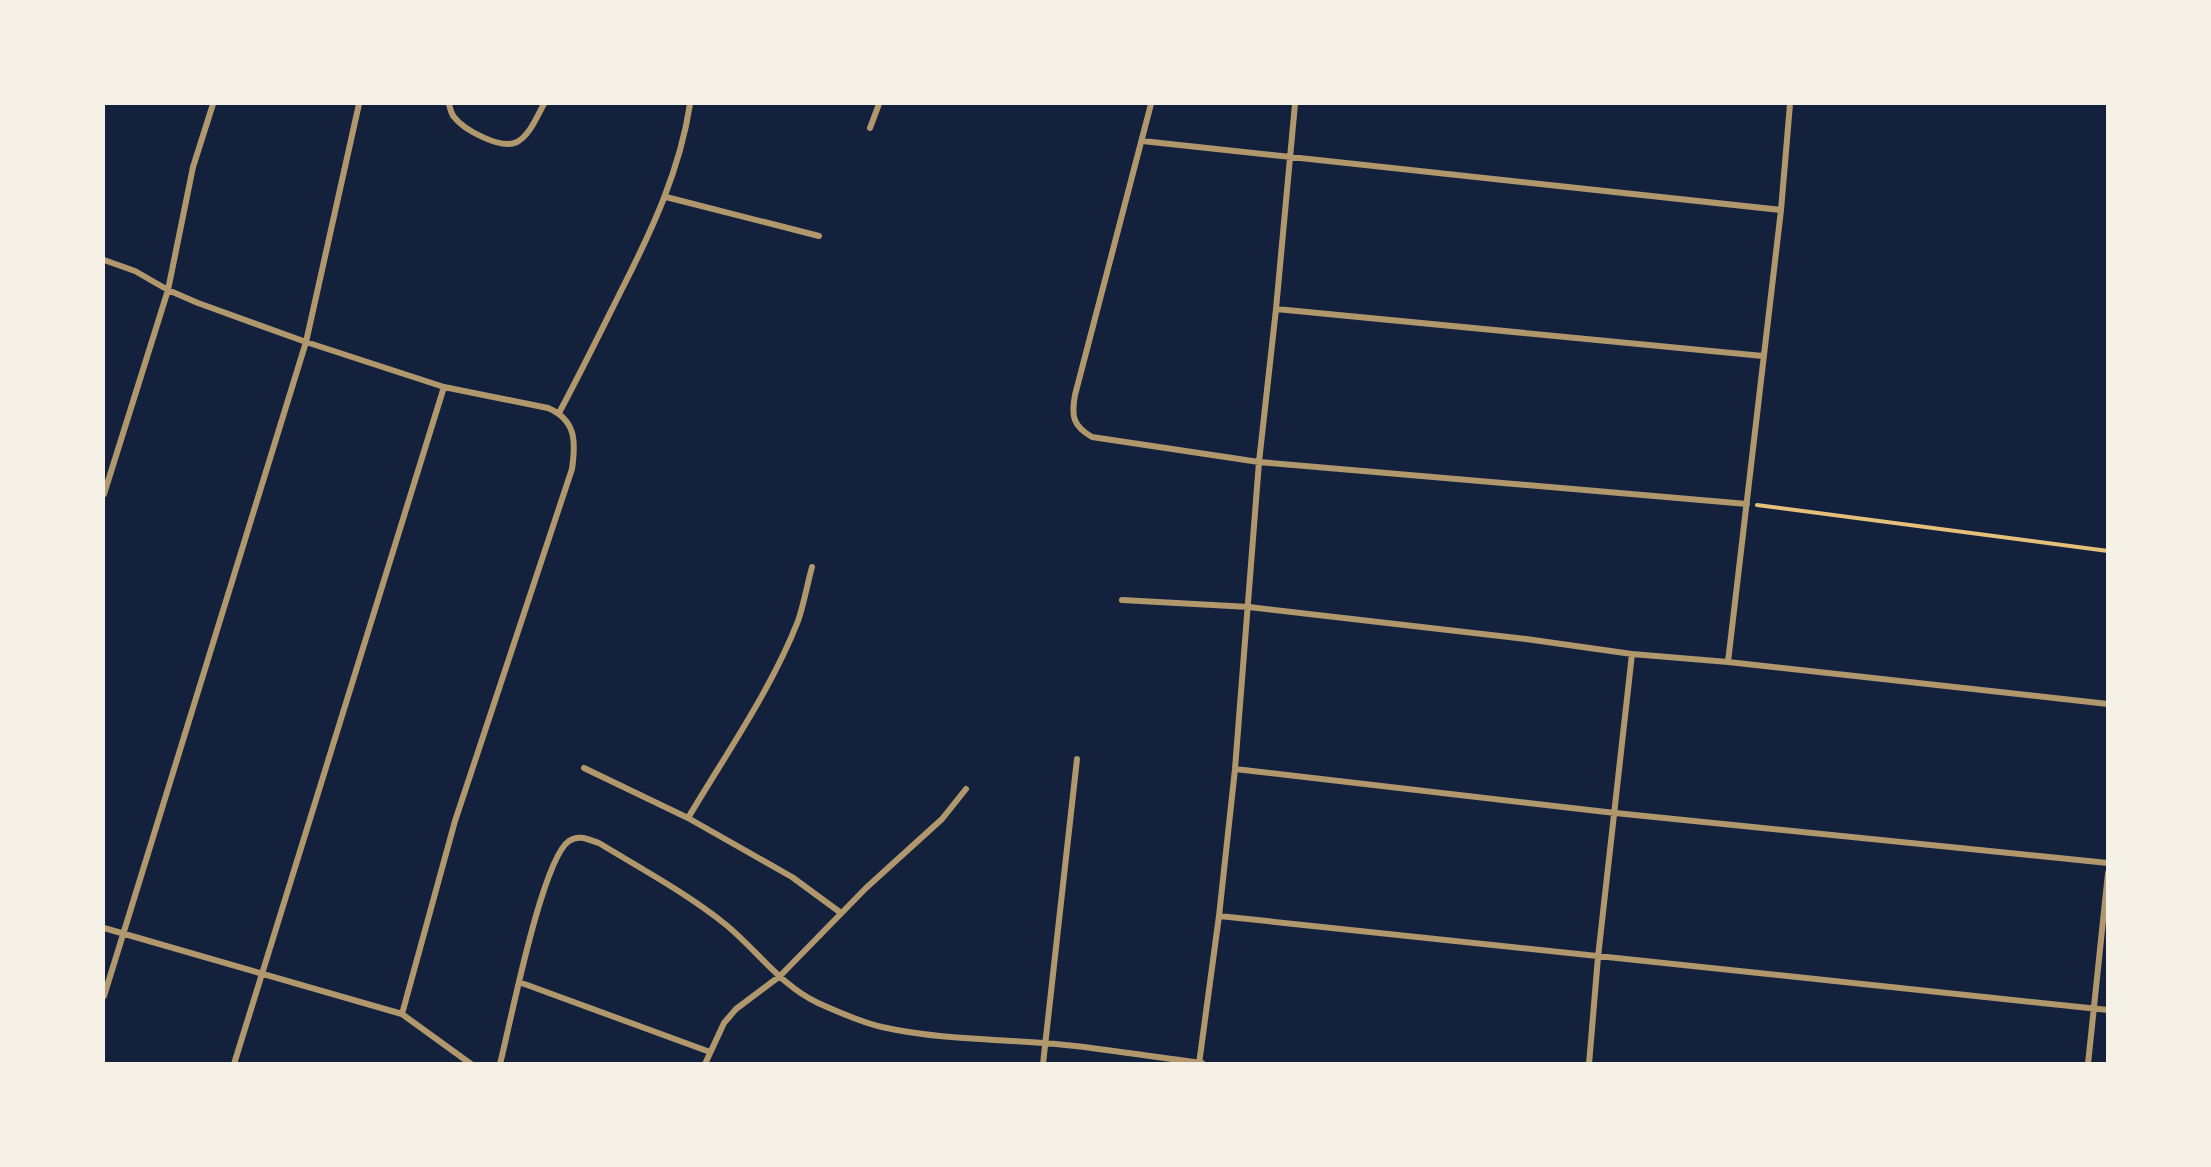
<svg xmlns="http://www.w3.org/2000/svg" width="2211" height="1167" viewBox="0 0 2211 1167" font-family="Cabin,sans-serif">
  <style>
    .lines { fill: none; stroke-linecap: round; stroke-linejoin: round }
    .path { stroke: #e5c07b; stroke-width: 4 }
    .minor { stroke: #b1986c; stroke-width: 6 }
  </style>
  <rect width="100%" height="100%" fill="#14213d"/>
  <g class="lines">
    <path class="path" d="M1757,505L2108,551"/>
    <path class="minor" d="M449,104C450,108 451,113 454,117C464,130 501,150 517,142C530,135 537,116 544,104
      M1151,104L1075,395C1071,416 1073,426 1092,437L1259,462L1747,504
      M870,128L879,104
      M1142,141L1781,210
      M666,197L819,236
      M104,260L135,271L168,290L198,303L306,342L444,387L548,408C576,420 576,441 572,469L455,821L402,1014
      M1276,309L1763,356
      M559,413C581,372 601,331 622,289C652,230 680,170 690,104
      M104,494L168,290L193,167L213,104
      M1122,600L1249,607L1526,639L1632,654L1728,662L2108,704
      M1728,662L1781,210L1790,104
      M584,768L688,818L792,877L841,913
      M1235,769L1615,813L2108,863
      M688,818C726,754 771,690 798,621C804,604 807,585 812,567
      M1219,916L2108,1010
      M104,928L402,1014L471,1064
      M519,982L710,1052
      M104,996L306,342L359,104
      M234,1064L444,387
      M500,1064C510,1025 542,859 569,841C579,834 589,840 599,843C640,868 688,894 725,924C756,949 781,986 818,1003C838,1012 860,1022 882,1027C935,1039 991,1039 1045,1043C1097,1047 1150,1057 1202,1063
      M705,1064L724,1023L736,1009L780,976L866,888L942,819L966,789
      M1043,1064L1077,759
      M1199,1064L1219,916L1235,769L1259,462L1276,309L1295,104
      M1589,1064L1598,957L1632,654
      M2088,1064L2108,873"/>
  </g>
  <rect width="2211" height="1167" fill="none" stroke="#f6f1e7" stroke-width="210"/>
</svg>
